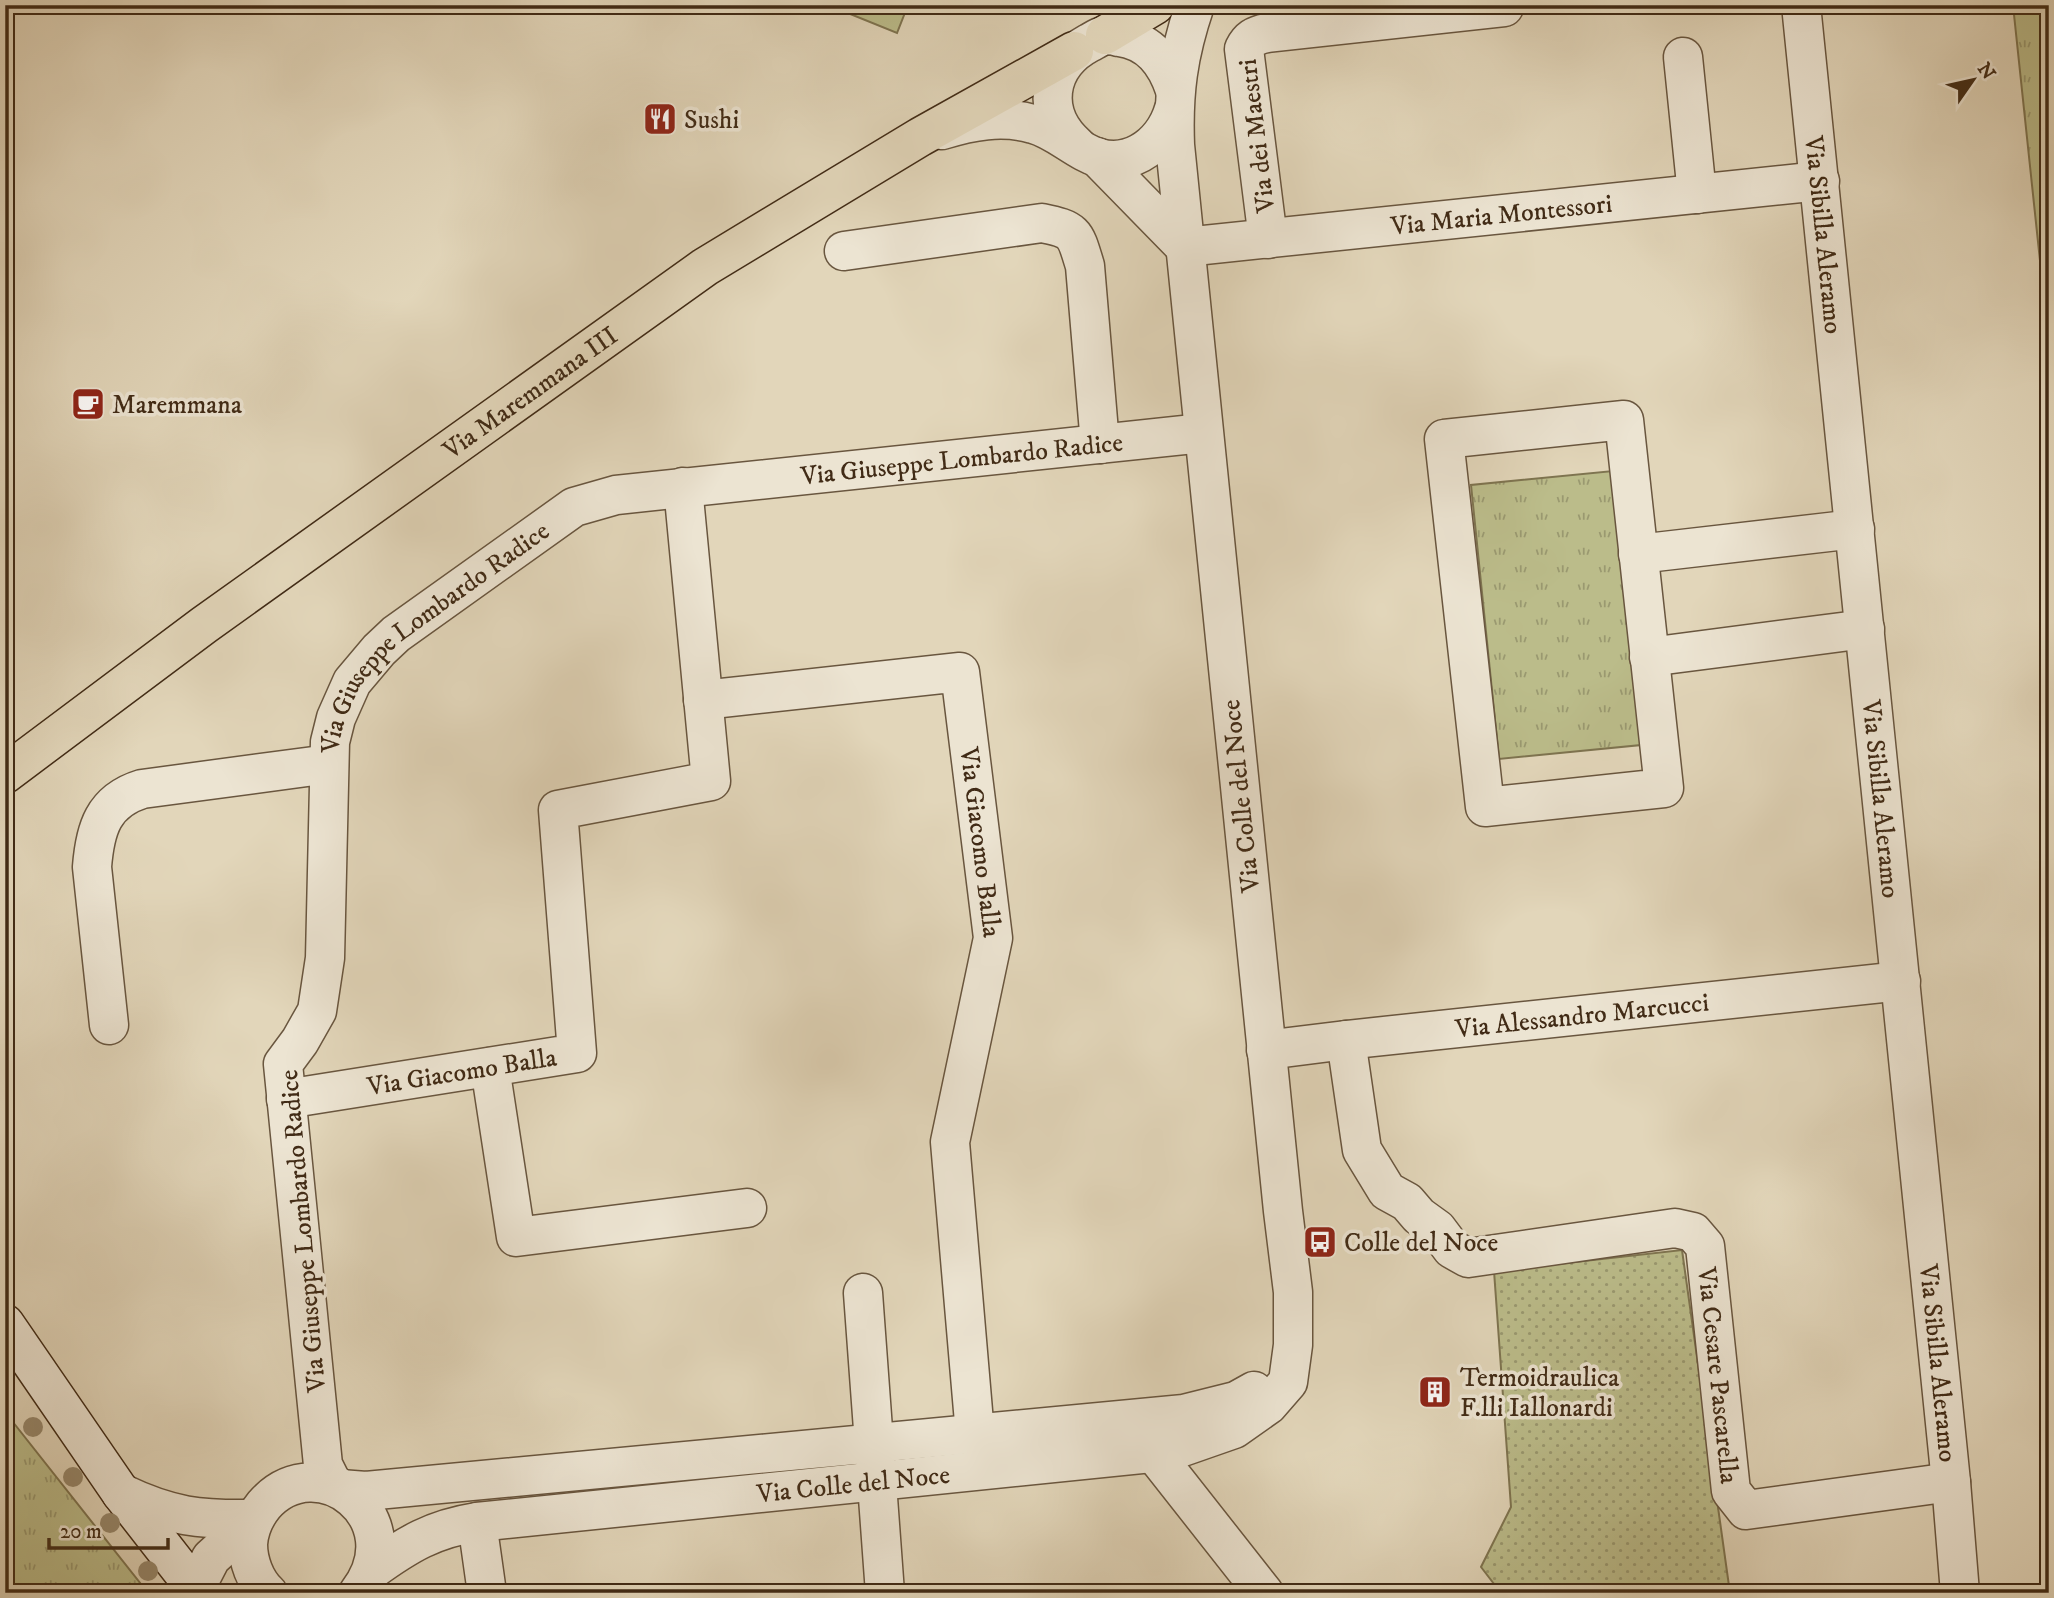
<svg xmlns="http://www.w3.org/2000/svg" width="2054" height="1598" viewBox="0 0 2054 1598" font-family="'IM FELL DW Pica',serif">
  <style>
    .grass { fill: url(#grass-tufts); stroke: #7e7450; stroke-width: 2 }
    .park { fill: url(#park-dots); stroke: #7e7450; stroke-width: 2 }
    .pitch { fill: #bbbc8a; stroke: #7e7450; stroke-width: 2 }
    .lines { fill: none; stroke-linecap: round; stroke-linejoin: round }
    .street-casing { stroke: #69563f; stroke-width: 41 }
    .secondary-casing { stroke: #412b16; stroke-width: 41 }
    .primary-casing { stroke: #412b16; stroke-width: 41 }
    .street { stroke: #ece4d2; stroke-width: 38 }
    .secondary { stroke: #ece4d2; stroke-width: 38 }
    .primary { stroke: #e2d6ba; stroke-width: 38 }
    .tree { fill: #97886c }
    .labels { text-anchor: middle; stroke-width: 7; stroke-linejoin: round; paint-order: stroke }
    .poi-label { font-size: 26px; fill: #412b16; stroke: #ece4d2; text-anchor: start }
    .street-label { font-size: 26px; fill: #412b16; stroke: #ece4d2 }
  </style>
  <defs>
    <pattern id="grass-tufts" width="24" height="20" patternUnits="userSpaceOnUse" patternTransform="scale(1.75)"><rect width="24" height="20" fill="#bbbc8a"/><path d="M3 7l-1-3M5 7V3M7 7l1-3M15 17l-1-3M17 17v-4M19 17l1-3" fill="none" stroke="#9a9970"/></pattern>
    <pattern id="park-dots" width="8" height="8" patternUnits="userSpaceOnUse" patternTransform="scale(1.75)"><rect width="8" height="8" fill="#bbbc8a"/><path d="M2 2h.1M6 6h.1" fill="none" stroke="#9a9970" stroke-width="1.8" stroke-linecap="round"/></pattern>
  </defs>
  <rect width="100%" height="100%" fill="#e2d6ba"/>
  <filter id="stains"><feTurbulence type="fractalNoise" baseFrequency=".00286" numOctaves="4"/><feColorMatrix values="0 0 0 0 .2 0 0 0 0 .09 0 0 0 0 .02 0 0 0 .5 -.17"/></filter>
  <radialGradient id="worn" r=".72"><stop offset=".6" stop-color="#630" stop-opacity="0"/><stop offset="1" stop-color="#630" stop-opacity=".3"/></radialGradient>
  <path class="grass" d="M2013,5H2049V346Z
    M1613,471L1641,745L1499,759L1471,485Z
    M5,1412L148,1593H5Z"/>
  <path class="park" d="M1682,1250L1730,1593H1501L1481,1567L1511,1507L1494,1271Z"/>
  <path class="pitch" d="M828,5H908L897,33Z"/>
  <g class="lines">
    <defs>
      <g id="street">
        <path id="s1" d="M1801,5L1951,1482L1960,1593"/>
        <path d="M1683,57L1697,194"/>
        <path d="M942,130C971,121 1002,115 1033,124C1052,129 1068,143 1085,152C1124,174 1163,147 1174,109"/>
        <path d="M1077,146C1040,114 1046,66 1089,43C1093,41 1099,37 1103,36C1108,34 1115,36 1119,37C1150,41 1166,63 1175,90"/>
        <path d="M1097,157L1185,247"/>
        <path d="M1268,239L1244,49C1249,39 1255,35 1267,33L1504,7"/>
        <path id="s2" d="M1185,247L1820,181"/>
        <path d="M844,251L1042,223C1076,230 1075,233 1085,266L1100,444"/>
        <path d="M1624,420L1664,788L1485,807L1444,439Z"/>
        <path d="M1638,554L1855,529"/>
        <path d="M1649,657L1865,629"/>
        <path id="s3" d="M703,700L960,672L993,938L950,1142L975,1434"/>
        <path d="M109,1025L92,867C95,829 103,801 142,789L329,764"/>
        <path id="s4" d="M1346,1040L1362,1150L1387,1191L1407,1202L1419,1216L1437,1229L1452,1249L1468,1258L1675,1228L1693,1232L1705,1246L1731,1491L1746,1510L1951,1482"/>
        <path id="s5" d="M1266,1050L1346,1040L1901,981"/>
        <path d="M490,1067L516,1237L747,1208"/>
        <path id="s6" d="M286,1099L577,1053L558,810L711,781L683,487"/>
        <path d="M863,1293L885,1593"/>
        <path d="M1142,1438L1264,1593"/>
        <path id="s7" d="M340,1489L331,1481L323,1465L283,1064L300,1041L317,1011L325,958L330,742L336,718L352,682L379,650L396,634L574,507L616,495L1203,433"/>
        <path d="M340,1489L366,1491L1184,1414L1236,1401L1254,1391"/>
        <path d="M121,1493C171,1517 200,1520 254,1519"/>
        <path d="M477,1522L487,1593"/>
        <path id="s8" d="M372,1570C408,1544 433,1529 477,1522L1171,1451L1234,1429L1268,1405L1288,1382L1293,1345V1292L1283,1211L1175,145C1173,93 1178,55 1195,5"/>
        <path d="M195,1589L211,1558L254,1519"/>
        <path d="M268,1593C255,1581 248,1561 248,1544C249,1530 255,1516 264,1505C318,1444 415,1519 358,1593"/>
      </g>
      <path id="secondary" d="M5,1324L121,1493L199,1593"/>
      <g id="primary">
        <path d="M1105,35L1155,5"/>
        <path id="s9" d="M5,774L204,625L705,267L920,137L1074,51"/>
      </g>
    </defs>
    <use href="#street" class="street-casing"/>
    <use href="#secondary" class="secondary-casing"/>
    <use href="#primary" class="primary-casing"/>
    <use href="#street" class="street"/>
    <use href="#secondary" class="secondary"/>
    <use href="#primary" class="primary"/>
  </g>
  <g class="tree">
    <circle cx="33" cy="1427" r="10"/>
    <circle cx="73" cy="1477" r="10"/>
    <circle cx="110" cy="1523" r="10"/>
    <circle cx="148" cy="1571" r="10"/>
  </g>
  <defs>
    <symbol id="restaurant-square" viewBox="-11 -11 22 22"><rect x="-9" y="-9" width="18" height="18" rx="4" fill="#8f2418" stroke="#ece4d2"/><path d="M-5-6h1v4h1v-4h1v4h1v-4h1v5L-1.5 .5V6h-2V.5L-5-1ZM5-6V6H3V1.5H1.5Q1.5-4 5-6Z" fill="#fff"/></symbol>
    <symbol id="cafe-square" viewBox="-11 -11 22 22"><rect x="-9" y="-9" width="18" height="18" rx="4" fill="#8f2418" stroke="#ece4d2"/><path d="M-5.5-4.5H6V0H3Q3 3.5 0 3.5H-2.5Q-5.5 3.5-5.5 0ZM3-3.2v2h1.7v-2ZM-6 4.5H4V6H-6Z" fill="#fff"/></symbol>
    <symbol id="bus-square" viewBox="-11 -11 22 22"><rect x="-9" y="-9" width="18" height="18" rx="4" fill="#8f2418" stroke="#ece4d2"/><path d="M-5-6H5V4H4V6H2V4H-2V6H-4V4H-5ZM-3.5-4V0h7V-4ZM-3.5 1.2v1.5H-2V1.2ZM2 1.2v1.5H3.5V1.2Z" fill="#fff"/></symbol>
    <symbol id="building-square" viewBox="-11 -11 22 22"><rect x="-9" y="-9" width="18" height="18" rx="4" fill="#8f2418" stroke="#ece4d2"/><path d="M-4-6H4V6H1V3H-1V6H-4ZM-2.5-4.3h1.7v1.8h-1.7ZM.8-4.3h1.7v1.8H.8ZM-2.5-1h1.7V.8h-1.7ZM.8-1h1.7V.8H.8Z" fill="#fff"/></symbol>
  </defs>
  <g fill-rule="evenodd">
    <use href="#restaurant-square" x="641" y="100" width="38" height="38"/>
    <use href="#cafe-square" x="69" y="385" width="38" height="38"/>
    <use href="#bus-square" x="1301" y="1223" width="38" height="38"/>
    <use href="#building-square" x="1416" y="1373" width="38" height="38"/>
  </g>
  <g class="labels">
    <g class="poi-label">
      <text x="684" y="128">Sushi</text>
      <text x="112" y="413">Maremmana</text>
      <text x="1344" y="1251">Colle del Noce</text>
      <text x="1460" y="1386">Termoidraulica<tspan x="1460" dy="30">F.lli Iallonardi</tspan></text>
    </g>
    <g class="street-label">
      <text transform="translate(1256 136) rotate(-97)" y="9">Via dei Maestri</text>
      <text dy="9" stroke="none"><textPath href="#s2" startOffset="318">Via Maria Montessori</textPath></text>
      <text dy="9" stroke="none"><textPath href="#s1" startOffset="231">Via Sibilla Aleramo</textPath></text>
      <text dy="9" stroke="none"><textPath href="#s9" startOffset="649">Via Maremmana III</textPath></text>
      <text dy="9" stroke="none"><textPath href="#s7" startOffset="1505">Via Giuseppe Lombardo Radice</textPath></text>
      <text dy="9" stroke="none"><textPath href="#s7" startOffset="917">Via Giuseppe Lombardo Radice</textPath></text>
      <text transform="translate(1240 796) rotate(-96)" y="9">Via Colle del Noce</text>
      <text dy="9" stroke="none"><textPath href="#s1" startOffset="798">Via Sibilla Aleramo</textPath></text>
      <text dy="9" stroke="none"><textPath href="#s3" startOffset="430">Via Giacomo Balla</textPath></text>
      <text dy="9" stroke="none"><textPath href="#s5" startOffset="318">Via Alessandro Marcucci</textPath></text>
      <text dy="9" stroke="none"><textPath href="#s6" startOffset="178">Via Giacomo Balla</textPath></text>
      <text transform="translate(302 1231) rotate(-95)" y="9">Via Giuseppe Lombardo Radice</text>
      <text dy="9" stroke="none"><textPath href="#s1" startOffset="1365">Via Sibilla Aleramo</textPath></text>
      <text dy="9" stroke="none"><textPath href="#s4" startOffset="642">Via Cesare Pascarella</textPath></text>
      <text dy="9" stroke="none"><textPath href="#s8" startOffset="495">Via Colle del Noce</textPath></text>
    </g>
  </g>
  <rect width="2054" height="1598" fill="none" stroke="#e2d6ba" stroke-width="28"/>
  <rect x="7" y="7" width="2040" height="1584" fill="none" stroke="#412b16" stroke-width="3.5"/>
  <rect x="14" y="14" width="2026" height="1570" fill="none" stroke="#412b16" stroke-width="2"/>
  <g transform="translate(1973 80) rotate(56)" stroke="#ece4d2" stroke-width="5" paint-order="stroke">
  <path d="M0-5L12 26L0 18L-12 26Z" fill="#412b16"/>
  <text y="-10" font-size="19" font-weight="bold" text-anchor="middle" fill="#412b16">N</text>
  </g>
  <path d="M49 1538v10h119v-10" fill="none" stroke="#412b16" stroke-width="3.5"/>
  <text x="60" y="1538" font-size="21" fill="#412b16" stroke="#ece4d2" stroke-width="5" paint-order="stroke">20 m</text>
  <rect width="100%" height="100%" filter="url(#stains)"/>
  <rect width="100%" height="100%" fill="url(#worn)"/>
</svg>
